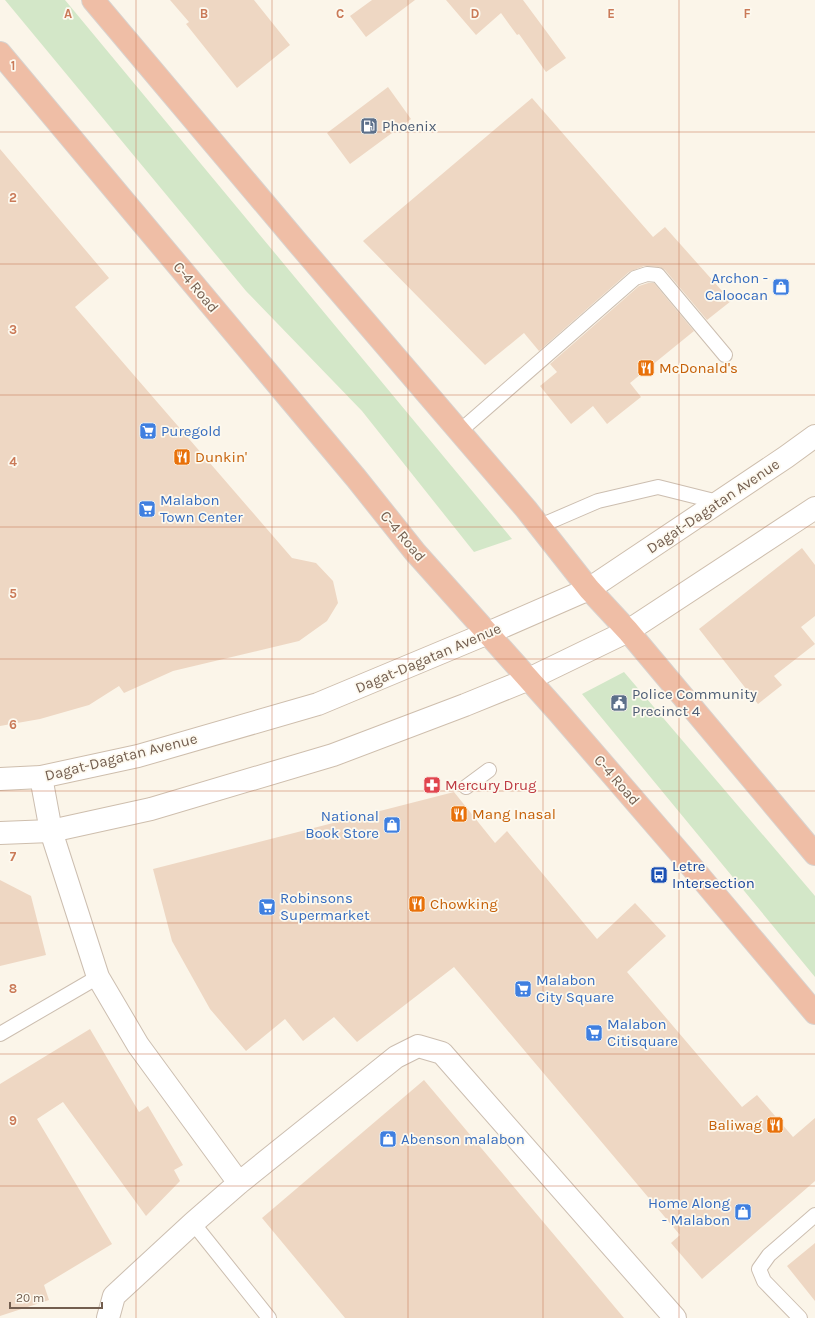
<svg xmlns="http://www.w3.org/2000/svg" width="815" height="1318" viewBox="0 0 815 1318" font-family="Karla,sans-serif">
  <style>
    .green { fill: #d3e7c8 }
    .building { fill: #eed7c3 }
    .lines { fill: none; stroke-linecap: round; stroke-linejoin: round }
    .lane-casing { stroke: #ccbeb0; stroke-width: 16 }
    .street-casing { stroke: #ccbeb0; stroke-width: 24 }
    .secondary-casing { stroke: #cebead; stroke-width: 24 }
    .highway-casing { stroke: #d8d2ce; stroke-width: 24 }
    .lane { stroke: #fff; stroke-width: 14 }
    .street { stroke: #fff; stroke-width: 22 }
    .secondary { stroke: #fff; stroke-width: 22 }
    .highway { stroke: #efbea6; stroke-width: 22 }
    .grid { fill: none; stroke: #ca7a58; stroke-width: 1; stroke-opacity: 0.55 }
    .labels { text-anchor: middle; stroke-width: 3.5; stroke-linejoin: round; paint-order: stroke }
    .service-label { font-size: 15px; fill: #4e5e75; stroke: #fdf9ef; text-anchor: start }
    .shop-label { font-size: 15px; fill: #366cbe; stroke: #fdf9ef; text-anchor: start }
    .street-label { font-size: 15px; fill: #735e4f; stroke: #fdf9ef }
    .food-label { font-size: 15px; fill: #c56008; stroke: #fdf9ef; text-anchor: start }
    .health-label { font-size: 15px; fill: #be3a42; stroke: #fdf9ef; text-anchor: start }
    .transit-label { font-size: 15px; fill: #164399; stroke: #fdf9ef; text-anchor: start }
    .grid-label { font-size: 13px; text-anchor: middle; font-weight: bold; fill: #ca7a58; stroke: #fdf9ef; stroke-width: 3.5; stroke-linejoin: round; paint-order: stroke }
  </style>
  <rect width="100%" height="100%" fill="#fbf5e9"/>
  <path class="green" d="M5,0H65L512,539L474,552L362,411L246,291Z
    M624,672L815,896V977L582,694Z"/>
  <path class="building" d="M170,0H254L290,45L237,88L186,24L189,22Z
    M372,0H415L366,37L350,16Z
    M446,0H523L566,58L546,72L519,34L517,35L501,13L476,35Z
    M388,87L411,119L350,164L327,133Z
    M532,98L653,237L665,227L731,301L707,320L665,270L659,267L644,266L629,272L539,351L524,333L485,365L363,241Z
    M0,149L109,278L75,307L292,558L316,563L333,581L338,603L327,621L299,641L173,671L124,693L119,686L89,705L40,719L0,726Z
    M648,283H654L694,331L630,383L641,397L607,424L593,406L571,424L540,386L557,372L550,364L639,286Z
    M802,548L815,565V616L801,627L815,644L774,676L782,685L758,704L699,629Z
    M454,792L495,843L507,831L597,939L635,903L666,936L627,972L742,1107L757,1095L793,1137L815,1118V1181L702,1279L671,1243L680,1235L454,967L357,1042L334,1017L303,1041L285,1019L246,1051L210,1009L172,941L153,869Z
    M0,880L31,896L46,955L0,966Z
    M90,1029L139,1112L148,1106L183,1165L174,1170L180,1181L146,1216L63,1102L37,1119L112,1244L44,1285L49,1300L0,1316V1084Z
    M424,1080L624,1318H345L262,1218Z
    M815,1243V1301L787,1266Z"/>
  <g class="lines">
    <defs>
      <path id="lane" d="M460,431L635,278L647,274L658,275L725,355
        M540,526L598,501L658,487L718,502
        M466,787L489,770
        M0,1034L98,977
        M193,1223L269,1318
        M800,1318L764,1281L759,1269L769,1255L815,1215"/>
      <path id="street" d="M41,777L51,831L98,977L138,1045L239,1183
        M108,1318L114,1296L193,1223L239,1183L396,1057L418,1046L442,1053L675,1318"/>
      <path id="secondary" d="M0,779L41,777L138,756L318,704L488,633L589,589L786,457L815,436
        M0,833L51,831L151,809L333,755L465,705L529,679L628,631L815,508"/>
      <path id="highway" d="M93,0L297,242L526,509L589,589L628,631L815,854
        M0,53L356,478L415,552L559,713L685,859L815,1013"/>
    </defs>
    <use href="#lane" class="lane-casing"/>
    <use href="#street" class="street-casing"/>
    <use href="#secondary" class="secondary-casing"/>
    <use href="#highway" class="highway-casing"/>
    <use href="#lane" class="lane"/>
    <use href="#street" class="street"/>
    <use href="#secondary" class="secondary"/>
    <use href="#highway" class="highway"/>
  </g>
  <path class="grid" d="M136,0V1318M272,0V1318M408,0V1318M543,0V1318M679,0V1318M0,132H815M0,264H815M0,395H815M0,527H815M0,659H815M0,791H815M0,923H815M0,1054H815M0,1186H815"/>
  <defs>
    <symbol id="fuel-square" viewBox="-11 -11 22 22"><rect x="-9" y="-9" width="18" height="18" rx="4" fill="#5c6f8a" stroke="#fdf9ef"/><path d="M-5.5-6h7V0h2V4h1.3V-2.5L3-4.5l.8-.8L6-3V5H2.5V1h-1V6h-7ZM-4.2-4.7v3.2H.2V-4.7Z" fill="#fff"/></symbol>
    <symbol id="shop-square" viewBox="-11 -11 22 22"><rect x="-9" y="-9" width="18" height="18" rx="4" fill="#3f7fe0" stroke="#fdf9ef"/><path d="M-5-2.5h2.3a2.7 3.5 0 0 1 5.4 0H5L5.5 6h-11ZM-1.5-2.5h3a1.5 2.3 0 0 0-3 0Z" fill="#fff"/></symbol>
    <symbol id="restaurant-square" viewBox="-11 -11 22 22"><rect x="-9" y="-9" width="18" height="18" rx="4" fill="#e8710a" stroke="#fdf9ef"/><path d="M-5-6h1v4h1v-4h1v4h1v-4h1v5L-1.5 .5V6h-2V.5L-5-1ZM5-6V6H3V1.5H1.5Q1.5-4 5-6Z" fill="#fff"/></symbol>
    <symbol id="supermarket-square" viewBox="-11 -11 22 22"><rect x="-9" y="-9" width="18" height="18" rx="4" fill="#3f7fe0" stroke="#fdf9ef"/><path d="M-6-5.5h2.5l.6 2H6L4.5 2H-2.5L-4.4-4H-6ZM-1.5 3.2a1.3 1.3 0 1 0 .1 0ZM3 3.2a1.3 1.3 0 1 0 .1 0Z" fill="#fff"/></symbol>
    <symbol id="civic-square" viewBox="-11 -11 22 22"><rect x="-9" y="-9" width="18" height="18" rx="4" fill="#5c6f8a" stroke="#fdf9ef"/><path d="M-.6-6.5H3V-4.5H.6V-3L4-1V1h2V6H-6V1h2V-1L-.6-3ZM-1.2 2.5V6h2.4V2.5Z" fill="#fff"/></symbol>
    <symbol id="pharmacy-square" viewBox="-11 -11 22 22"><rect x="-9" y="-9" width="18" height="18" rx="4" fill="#e0444e" stroke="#fdf9ef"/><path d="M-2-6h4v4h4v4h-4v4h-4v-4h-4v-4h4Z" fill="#fff"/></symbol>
    <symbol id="bus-square" viewBox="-11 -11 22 22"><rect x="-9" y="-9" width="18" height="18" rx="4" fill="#1a4fb4" stroke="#fdf9ef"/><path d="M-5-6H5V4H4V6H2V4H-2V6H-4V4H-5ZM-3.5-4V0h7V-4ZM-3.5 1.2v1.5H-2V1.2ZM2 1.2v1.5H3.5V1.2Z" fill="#fff"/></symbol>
  </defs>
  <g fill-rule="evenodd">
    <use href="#fuel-square" x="359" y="116" width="20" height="20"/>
    <use href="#shop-square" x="771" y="277" width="20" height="20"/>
    <use href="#restaurant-square" x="636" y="358" width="20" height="20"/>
    <use href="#supermarket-square" x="138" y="421" width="20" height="20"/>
    <use href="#restaurant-square" x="172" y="447" width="20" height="20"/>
    <use href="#supermarket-square" x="137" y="499" width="20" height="20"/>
    <use href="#civic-square" x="609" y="693" width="20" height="20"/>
    <use href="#pharmacy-square" x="422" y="775" width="20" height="20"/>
    <use href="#restaurant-square" x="449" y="804" width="20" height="20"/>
    <use href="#shop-square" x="382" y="815" width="20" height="20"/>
    <use href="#bus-square" x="649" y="865" width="20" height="20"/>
    <use href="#restaurant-square" x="407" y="894" width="20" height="20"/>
    <use href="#supermarket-square" x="257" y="897" width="20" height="20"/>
    <use href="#supermarket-square" x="513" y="979" width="20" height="20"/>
    <use href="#supermarket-square" x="584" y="1023" width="20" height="20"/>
    <use href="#restaurant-square" x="765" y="1115" width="20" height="20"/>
    <use href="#shop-square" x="378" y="1129" width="20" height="20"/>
    <use href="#shop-square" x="733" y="1202" width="20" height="20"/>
  </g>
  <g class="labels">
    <g class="service-label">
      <text x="382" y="131">Phoenix</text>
      <text x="632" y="699">Police Community<tspan x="632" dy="17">Precinct 4</tspan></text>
    </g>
    <g class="shop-label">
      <text x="768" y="283" text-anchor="end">Archon -<tspan x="768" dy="17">Caloocan</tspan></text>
      <text x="161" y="436">Puregold</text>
      <text x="160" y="505">Malabon<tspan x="160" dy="17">Town Center</tspan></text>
      <text x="379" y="821" text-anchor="end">National<tspan x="379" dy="17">Book Store</tspan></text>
      <text x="280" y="903">Robinsons<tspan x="280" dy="17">Supermarket</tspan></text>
      <text x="536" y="985">Malabon<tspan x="536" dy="17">City Square</tspan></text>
      <text x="607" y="1029">Malabon<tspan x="607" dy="17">Citisquare</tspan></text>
      <text x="401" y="1144">Abenson malabon</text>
      <text x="730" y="1208" text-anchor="end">Home Along<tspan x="730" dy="17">- Malabon</tspan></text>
    </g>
    <g class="street-label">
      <text transform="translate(196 287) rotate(50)" y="5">C-4 Road</text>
      <text transform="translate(713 506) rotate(-34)" y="5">Dagat-Dagatan Avenue</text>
      <text transform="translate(403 536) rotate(50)" y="5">C-4 Road</text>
      <text transform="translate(428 658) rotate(-23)" y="5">Dagat-Dagatan Avenue</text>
      <text transform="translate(121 757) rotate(-14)" y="5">Dagat-Dagatan Avenue</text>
      <text transform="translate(617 780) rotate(49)" y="5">C-4 Road</text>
    </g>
    <g class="food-label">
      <text x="659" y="373">McDonald's</text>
      <text x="195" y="462">Dunkin'</text>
      <text x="472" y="819">Mang Inasal</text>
      <text x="430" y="909">Chowking</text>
      <text x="762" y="1130" text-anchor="end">Baliwag</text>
    </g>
    <g class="health-label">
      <text x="445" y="790">Mercury Drug</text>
    </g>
    <g class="transit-label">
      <text x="672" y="871">Letre<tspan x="672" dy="17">Intersection</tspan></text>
    </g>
  </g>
  <g class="grid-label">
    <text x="68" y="18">A</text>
    <text x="204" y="18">B</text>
    <text x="340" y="18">C</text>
    <text x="475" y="18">D</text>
    <text x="611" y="18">E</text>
    <text x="747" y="18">F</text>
    <text x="13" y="70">1</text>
    <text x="13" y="202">2</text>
    <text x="13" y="334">3</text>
    <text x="13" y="466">4</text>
    <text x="13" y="598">5</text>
    <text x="13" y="729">6</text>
    <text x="13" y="861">7</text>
    <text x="13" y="993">8</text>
    <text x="13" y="1125">9</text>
  </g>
  <path d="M10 1302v6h92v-6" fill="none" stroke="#735e4f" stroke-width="2"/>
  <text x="16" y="1302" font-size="12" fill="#735e4f" stroke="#fdf9ef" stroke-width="3" paint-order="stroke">20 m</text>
</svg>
